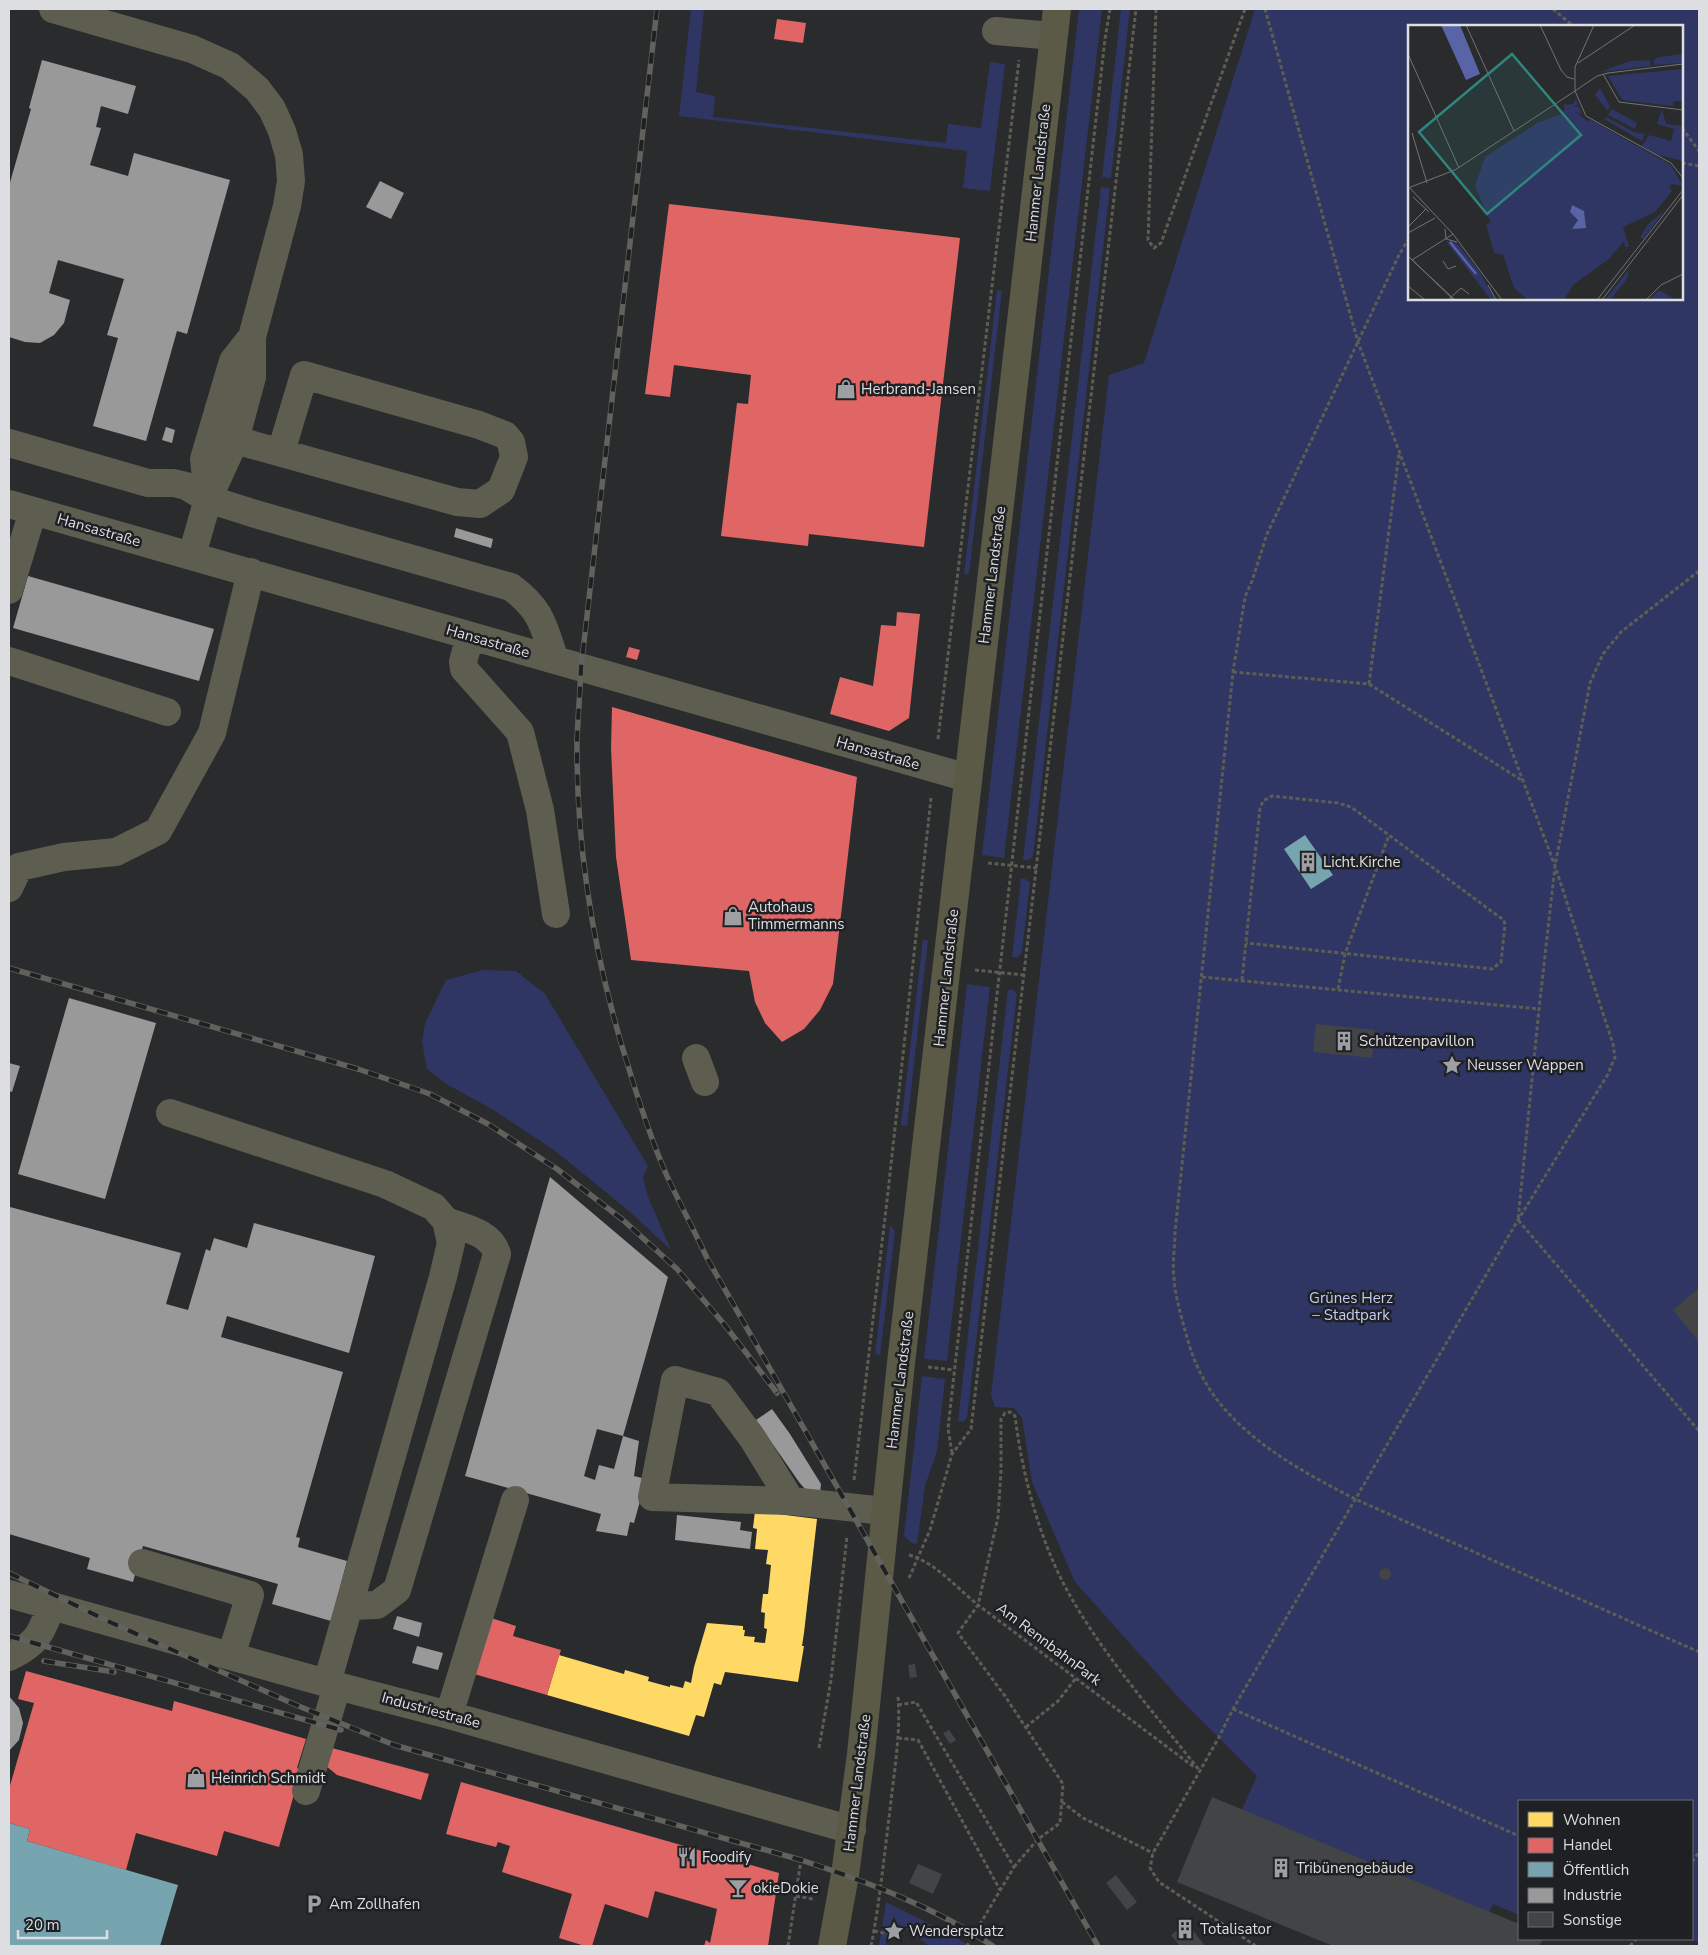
<svg xmlns="http://www.w3.org/2000/svg" width="1708" height="1955" viewBox="0 0 1708 1955" font-family="'Nunito Sans',sans-serif">
  <style>
    .green { fill: #2f3663; fill-rule: evenodd }
    .homes { fill: #ffd966 }
    .shops { fill: #e06666 }
    .public { fill: #76a5af }
    .industry { fill: #999 }
    .building { fill: #434446 }
    .lines { fill: none; stroke-linecap: round; stroke-linejoin: round }
    .path { stroke: #5d5d54; stroke-width: 3; stroke-dasharray: 4 2.5; stroke-linecap: butt }
    .minor { stroke: #5d5d50; stroke-width: 28 }
    .major { stroke: #5a5a46; stroke-width: 28 }
    .rail-casing { stroke: #61625b; stroke-width: 5.5 }
    .rail { stroke: #1f2024; stroke-width: 4; stroke-dasharray: 11; stroke-linecap: butt }
    .labels { text-anchor: middle; stroke-width: 5; stroke-linejoin: round; paint-order: stroke }
    .street-label { font-size: 15px; fill: #dddee1; stroke: #1f2024 }
    .poi-label { font-size: 15px; fill: #dddee1; stroke: #1f2024; text-anchor: start }
    .park-label { font-size: 15px; fill: #c2cbf4; stroke: #1f2024 }
    .inset-river { fill: none; stroke: #5864a6; stroke-width: 2.5 }
    .inset-road { fill: none; stroke: #727375; stroke-width: 1 }
    .view { fill: #2e867f; fill-opacity: 0.15; stroke: #2e867f; stroke-width: 2.5 }
    .inset-edge { fill: none; stroke: #dddee1; stroke-width: 2.5 }
  </style>
  <rect width="100%" height="100%" fill="#2a2b2d"/>
  <path class="green" d="M691,9H704L696,92L715,96L713,117L946,143L948,124L981,128L990,62L1005,64L990,190L988,191L963,188L967,151L679,116Z
    M1079,9H1102L1004,858L982,855Z
    M1121,9H1130L1111,178L1102,177Z
    M1255,9H1699V1942L1686,1939H1692V1801H1519V1915L1493,1904L1485,1923L1239,1816L1257,1776L1178,1697L1075,1582L1032,1482L1022,1418L1014,1408L995,1407L991,1395L1109,375L1144,363ZM1409,26H1682V299H1409Z
    M1101,187L1110,188L1033,856L1029,860H1023Z
    M997,290L1002,291L969,574H964Z
    M1021,878L1025,879L1030,882L1022,952L1018,957H1012Z
    M923,940H928L907,1126L901,1125Z
    M483,970L516,971L545,994L648,1166L643,1177L648,1197L671,1250L629,1211L554,1150L492,1109L448,1085L427,1069L422,1042L425,1023L446,980Z
    M967,984L990,987L947,1361L924,1359Z
    M1008,990H1014L1017,994L967,1418L963,1422L958,1421Z
    M890,1225L895,1231L880,1355L875,1354Z
    M922,1376L945,1379L937,1451L925,1486L917,1544L912,1543L904,1536Z
    M886,1902L952,1935L970,1946H930L892,1920L886,1946H879Z"/>
  <path class="homes" d="M755,1511L817,1519L804,1633L802,1646H804L798,1682L725,1672L721,1685L714,1683L704,1717L696,1715L689,1736L547,1695L559,1655L624,1674L625,1670L649,1677L648,1681L670,1687V1685L683,1688L685,1681L691,1683L694,1667L707,1623L743,1626V1630H745L744,1636L755,1637L754,1642L765,1643L767,1629L764,1628L765,1613L761,1612L763,1594H768L771,1565L766,1564L768,1550L755,1549L757,1529L753,1528Z"/>
  <path class="shops" d="M777,19L806,23L803,43L774,39Z
    M669,204L960,238L924,547L809,534L808,546L721,536L737,403L748,404L751,375L674,365L670,397L645,394Z
    M897,612L920,614L909,718L889,731L830,714L840,677L873,686L881,625L896,626Z
    M629,647L640,650L637,660L626,657Z
    M612,707L857,777L833,984L820,1010L804,1029L782,1042L765,1023L755,1002L749,971L631,960L616,857L611,748Z
    M491,1618L516,1626L513,1636L561,1650L547,1695L474,1674Z
    M26,1671L172,1711L174,1701L306,1739L297,1768L301,1770L279,1847L224,1831L217,1856L136,1833L126,1870L27,1841L30,1829L9,1823V1789L34,1703L18,1699Z
    M332,1748L429,1774L421,1800L337,1775L326,1766Z
    M461,1782L779,1873L768,1946H704L706,1940L710,1943L717,1909L655,1891L648,1918L605,1904L592,1946H585L559,1938L572,1894L502,1872L510,1846L498,1842L496,1847L446,1834Z"/>
  <path class="public" d="M1305,835L1333,875L1311,889L1284,849Z
    M9,1823L30,1829L27,1841L178,1885L160,1946H9Z"/>
  <path class="industry" d="M42,60L136,86L128,114L101,106L96,127L101,128L90,165L128,176L134,153L230,180L187,334L177,331L146,441L93,426L118,338L107,335L124,279L58,260L49,293L70,300L64,323L54,335L40,343L25,342L9,337V186L31,109L29,108Z
    M380,181L404,193L391,219L366,207Z
    M166,427L175,430L172,443L162,440Z
    M456,528L493,539L491,548L454,537Z
    M28,576L214,629L199,681L13,628Z
    M69,998L156,1023L105,1199L18,1174Z
    M9,1063L20,1066L12,1092L9,1091Z
    M550,1177L668,1277L623,1436L597,1429L584,1476L595,1480L599,1465L614,1469L623,1436L639,1441L634,1476L646,1479L634,1523L630,1522L627,1536L596,1531L601,1514L465,1476Z
    M10,1207L181,1253L166,1304L188,1310L206,1249L210,1251L214,1238L247,1248L254,1223L375,1256L349,1353L227,1316L221,1337L343,1372L296,1537L300,1538L298,1547L347,1561L331,1621L272,1604L278,1584L143,1546L133,1582L87,1569L90,1558L9,1534Z
    M772,1409L790,1434L821,1484L820,1493L805,1489L799,1482L756,1420Z
    M677,1515L741,1522L740,1530L752,1532L750,1549L675,1540Z
    M397,1616L422,1623L419,1637L393,1629Z
    M417,1646L443,1653L438,1670L412,1663Z
    M9,1696L19,1708L23,1723L19,1740L9,1751Z"/>
  <path class="building" d="M1316,1024L1375,1030L1372,1058L1313,1052Z
    M1699,1288V1342L1673,1310Z
    M1379 1574a6 6 0 1 1 12 0a6 6 0 1 1-12 0Z
    M915,1664L917,1677L910,1678L908,1665Z
    M949,1730L956,1740L950,1744L943,1733Z
    M1212,1797L1519,1924V1939H1543L1539,1946H1333L1177,1882Z
    M918,1864L942,1874L933,1894L909,1883Z
    M1116,1875L1137,1902L1127,1910L1106,1883Z
    M1187,1923L1205,1946H1180L1171,1935Z"/>
  <g class="lines">
    <path class="path" d="M1156,9L1148,240L1154,248L1161,243L1245,9
      M1553,9L1573,26
      M1682,128L1699,151
      M1682,163L1699,166
      M1409,238L1399,255L1267,534L1252,581L1245,597L1233,672L1175,1232C1175,1247 1172,1263 1174,1278C1175,1295 1180,1311 1184,1327C1188,1341 1192,1356 1199,1370C1228,1432 1297,1469 1355,1499L1699,1652
      M1699,571L1621,632L1603,654L1590,683L1555,866L1539,1009L1518,1220L1699,1431
      M1233,672L1369,684L1523,781
      M1369,684L1399,454
      M938,739L1019,60
      M988,863L1037,868
      M975,970L1024,975
      M1202,977L1539,1009
      M1242,980L1260,808L1263,801L1272,796L1338,803L1351,807L1498,916L1504,920L1505,925L1501,962L1492,969L1246,943
      M1338,989L1345,954L1389,835
      M928,1367L954,1370
      M952,1453L948,1428L1105,39L1110,9
      M854,1480L888,1192L931,798
      M909,1555C937,1563 958,1590 982,1608C1053,1661 1123,1714 1194,1767
      M909,1578L930,1530L952,1454L971,1429L1136,9
      M898,1705L916,1702L1014,1867L967,1946
      M1233,1709L1519,1836
      M1026,1727L1058,1701L1076,1678
      M898,1738L918,1740L1000,1890
      M819,1748L831,1680L847,1536
      M1062,1802L1083,1818L1153,1853
      M1692,1862L1699,1852
      M1014,1867L1037,1840L1060,1823L1063,1784L1005,1696L958,1633L978,1605L998,1517L1001,1471V1419L1005,1413L1010,1412L1015,1416C1021,1464 1033,1514 1052,1559C1083,1633 1149,1706 1199,1770
      M796,1896L813,1899
      M874,1931L888,1934
      M788,1946L801,1860
      M871,1946C880,1901 884,1856 890,1810C894,1772 901,1734 898,1696
      M1256,1946L1159,1882L1150,1868L1153,1853L1218,1739L1233,1709L1518,1220L1608,1074L1615,1057L1613,1044L1555,866L1358,342L1265,9
      M1630,1946L1636,1939"/>
    <path class="minor" d="M53,9L192,49L230,66L257,89L272,109L282,131L289,155L291,181L287,206L252,337V377L235,440L208,499L192,555
      M996,31L1053,36
      M235,440L457,502L480,504L501,490L514,457L511,442L505,435L479,425L304,375L281,452
      M9,443L148,483H174L186,486L208,499L252,513L511,587C542,610 543,625 555,660
      M208,497L204,459L233,361L252,337
      M9,504L968,778
      M9,590L33,511
      M470,636L463,662L464,669L520,732L540,810L556,914
      M9,661L167,712
      M9,888L19,867L64,857L116,852L158,831L212,733L251,572
      M696,1058L705,1082
      M170,1113L385,1184L434,1207L446,1221L451,1243L443,1277L327,1683
      M791,1501L652,1497L675,1380L718,1392L753,1439L791,1501L885,1511
      M142,1563L250,1595L231,1656
      M9,1594L337,1686L449,1715L852,1830
      M349,1606L377,1605L397,1590L497,1254C491,1232 464,1228 446,1221
      M9,1657C37,1644 41,1634 51,1606
      M449,1715L515,1500
      M306,1791L337,1686"/>
    <path class="major" d="M832,1946L845,1875L861,1754L901,1363L1057,9"/>
    <defs>
      <path id="rail" d="M657,9L581,668C580,692 578,716 577,740C576,852 595,962 629,1069C640,1105 652,1142 667,1176C680,1204 694,1230 707,1258L1098,1946
        M9,968L358,1069L430,1094L488,1124L557,1169L623,1220L677,1269L724,1324L777,1393
        M9,1573L112,1623L296,1705L394,1745L801,1860C868,1882 934,1907 993,1946
        M9,1636L341,1730
        M44,1661L114,1672"/>
    </defs>
    <use href="#rail" class="rail-casing"/>
    <use href="#rail" class="rail"/>
  </g>
  <defs>
    <symbol id="shop-bare" viewBox="-9 -9 18 18"><path d="M-5-2.5h2.3a2.7 3.5 0 0 1 5.4 0H5L5.5 6h-11ZM-1.5-2.5h3a1.5 2.3 0 0 0-3 0Z" fill="#9e9fa2" stroke="#1f2024" stroke-width="2.5" paint-order="stroke"/></symbol>
    <symbol id="building-bare" viewBox="-9 -9 18 18"><path d="M-4-6H4V6H1V3H-1V6H-4ZM-2.5-4.3h1.7v1.8h-1.7ZM.8-4.3h1.7v1.8H.8ZM-2.5-1h1.7V.8h-1.7ZM.8-1h1.7V.8H.8Z" fill="#9e9fa2" stroke="#1f2024" stroke-width="2.5" paint-order="stroke"/></symbol>
    <symbol id="sight-bare" viewBox="-9 -9 18 18"><path d="M0-6L1.8-2.2L6-1.7L2.9 1.2L3.7 5.4L0 3.3L-3.7 5.4L-2.9 1.2L-6-1.7L-1.8-2.2Z" fill="#9e9fa2" stroke="#1f2024" stroke-width="2.5" paint-order="stroke"/></symbol>
    <symbol id="restaurant-bare" viewBox="-9 -9 18 18"><path d="M-5-6h1v4h1v-4h1v4h1v-4h1v5L-1.5 .5V6h-2V.5L-5-1ZM5-6V6H3V1.5H1.5Q1.5-4 5-6Z" fill="#9e9fa2" stroke="#1f2024" stroke-width="2.5" paint-order="stroke"/></symbol>
    <symbol id="bar-bare" viewBox="-9 -9 18 18"><path d="M-6-5H6L.8 .8V4.5H3.5V6h-7V4.5H-.8V.8Z" fill="#9e9fa2" stroke="#1f2024" stroke-width="2.5" paint-order="stroke"/></symbol>
    <symbol id="parking-bare" viewBox="-9 -9 18 18"><path d="M-3.5-5.5H1a3.5 3.5 0 0 1 0 7H-1V5.5H-3.5ZM-1-3.4V-.6H.8a1.4 1.4 0 0 0 0-2.8Z" fill="#9e9fa2" stroke="#1f2024" stroke-width="2.5" paint-order="stroke"/></symbol>
  </defs>
  <g fill-rule="evenodd">
    <use href="#shop-bare" x="832" y="375" width="28" height="28"/>
    <use href="#building-bare" x="1294" y="848" width="28" height="28"/>
    <use href="#shop-bare" x="719" y="902" width="28" height="28"/>
    <use href="#building-bare" x="1330" y="1027" width="28" height="28"/>
    <use href="#sight-bare" x="1438" y="1051" width="28" height="28"/>
    <use href="#shop-bare" x="182" y="1764" width="28" height="28"/>
    <use href="#restaurant-bare" x="673" y="1843" width="28" height="28"/>
    <use href="#building-bare" x="1267" y="1854" width="28" height="28"/>
    <use href="#bar-bare" x="724" y="1874" width="28" height="28"/>
    <use href="#parking-bare" x="300" y="1890" width="28" height="28"/>
    <use href="#building-bare" x="1171" y="1915" width="28" height="28"/>
    <use href="#sight-bare" x="880" y="1917" width="28" height="28"/>
  </g>
  <g class="labels">
    <g class="street-label">
      <text transform="translate(1038 173) rotate(-84)" y="5">Hammer Landstraße</text>
      <text transform="translate(99 530) rotate(16)" y="5">Hansastraße</text>
      <text transform="translate(992 575) rotate(-83)" y="5">Hammer Landstraße</text>
      <text transform="translate(488 641) rotate(16)" y="5">Hansastraße</text>
      <text transform="translate(878 753) rotate(16)" y="5">Hansastraße</text>
      <text transform="translate(946 978) rotate(-84)" y="5">Hammer Landstraße</text>
      <text transform="translate(900 1380) rotate(-83)" y="5">Hammer Landstraße</text>
      <text transform="translate(1049 1644) rotate(37)" y="5">Am RennbahnPark</text>
      <text transform="translate(431 1710) rotate(15)" y="5">Industriestraße</text>
      <text transform="translate(857 1783) rotate(-83)" y="5">Hammer Landstraße</text>
    </g>
    <g class="poi-label">
      <text x="861" y="394">Herbrand-Jansen</text>
      <text x="1323" y="867">Licht.Kirche</text>
      <text x="748" y="912">Autohaus<tspan x="748" dy="17">Timmermanns</tspan></text>
      <text x="1359" y="1046">Schützenpavillon</text>
      <text x="1467" y="1070">Neusser Wappen</text>
      <text x="211" y="1783">Heinrich Schmidt</text>
      <text x="702" y="1862">Foodify</text>
      <text x="1296" y="1873">Tribünengebäude</text>
      <text x="753" y="1893">okieDokie</text>
      <text x="329" y="1909">Am Zollhafen</text>
      <text x="1200" y="1934">Totalisator</text>
      <text x="909" y="1936">Wendersplatz</text>
    </g>
    <g class="park-label">
      <text x="1351" y="1303">Grünes Herz<tspan x="1351" dy="17">– Stadtpark</tspan></text>
    </g>
  </g>
  <g transform="translate(1408 25)">
    <rect width="275" height="275" fill="#2a2b2d"/>
    <path d="M275,29V38L246,40V35L251,32ZM242,35L243,41L192,47L222,36ZM275,44V76H266L265,81L214,75L200,51ZM192,63L202,82L199,85L187,70ZM168,74L170,79L165,82L171,81L174,89L168,87L180,97L181,94L263,140L275,161L264,159L261,162L264,166L247,187L215,202L221,222H217L216,216L201,234L165,260L156,275H120L106,263L95,230L86,228L78,199L83,198L67,161L77,132L131,97L154,89L157,82L155,80L165,79ZM204,84L229,98L227,104L200,90ZM254,84L258,99L275,101V136L246,129L234,121L241,110L263,116L266,104L249,99ZM198,92L226,107L237,109L234,116L196,94ZM257,185L235,214L232,212L240,199ZM38,216L48,217L71,246L87,275H83ZM221,244L219,254L202,275H197ZM251,265L265,273L264,275H241Z" fill="#2f3663"/>
    <path d="M33,0H52L72,49L58,55ZM164,180L176,186L178,203L164,204L170,195L162,187Z" fill="#5864a6"/>
    <path class="inset-river" d="M42,217L68,249"/>
    <path class="inset-road" d="M58,0L106,106M132,0L153,45L159,52L166,54M186,0L167,42V66L189,51L200,48L275,39M0,29L51,143M170,38L227,0M195,49L211,77L275,85M4,108L19,158M0,161L45,209L94,275M0,163L47,145L167,66L178,91L263,138L275,153M5,172L21,187M0,202L18,184M37,204L38,214L49,217M0,208L27,193M0,231L46,275M0,231L47,275M4,235L45,209M35,236L40,244L48,241M80,260L88,275M0,261L17,275M40,275L53,263L61,269M189,275L275,165M194,275L275,170M238,275L253,260L275,249"/>
    <path class="view" d="M104,29L173,110L79,189L11,107Z"/>
    <rect width="275" height="275" class="inset-edge"/>
  </g>
  <rect width="1708" height="1955" fill="none" stroke="#dddee1" stroke-width="20"/>
  <rect x="1518" y="1800" width="175" height="140" fill="#1f2024" stroke="#6b6c70"/>
  <rect x="1528" y="1812" width="25" height="15" fill="#ffd966" stroke="#6b6c70"/>
  <text x="1563" y="1825" font-size="15" fill="#dddee1">Wohnen</text>
  <rect x="1528" y="1838" width="25" height="15" fill="#e06666" stroke="#6b6c70"/>
  <text x="1563" y="1850" font-size="15" fill="#dddee1">Handel</text>
  <rect x="1528" y="1862" width="25" height="15" fill="#76a5af" stroke="#6b6c70"/>
  <text x="1563" y="1875" font-size="15" fill="#dddee1">Öffentlich</text>
  <rect x="1528" y="1888" width="25" height="15" fill="#999999" stroke="#6b6c70"/>
  <text x="1563" y="1900" font-size="15" fill="#dddee1">Industrie</text>
  <rect x="1528" y="1912" width="25" height="15" fill="#434446" stroke="#6b6c70"/>
  <text x="1563" y="1925" font-size="15" fill="#dddee1">Sonstige</text>
  <path d="M18 1930v8h89v-8" fill="none" stroke="#dddee1" stroke-width="2.5"/>
  <text x="25" y="1930" font-size="15" fill="#dddee1" stroke="#1f2024" stroke-width="4" paint-order="stroke">20 m</text>
</svg>
